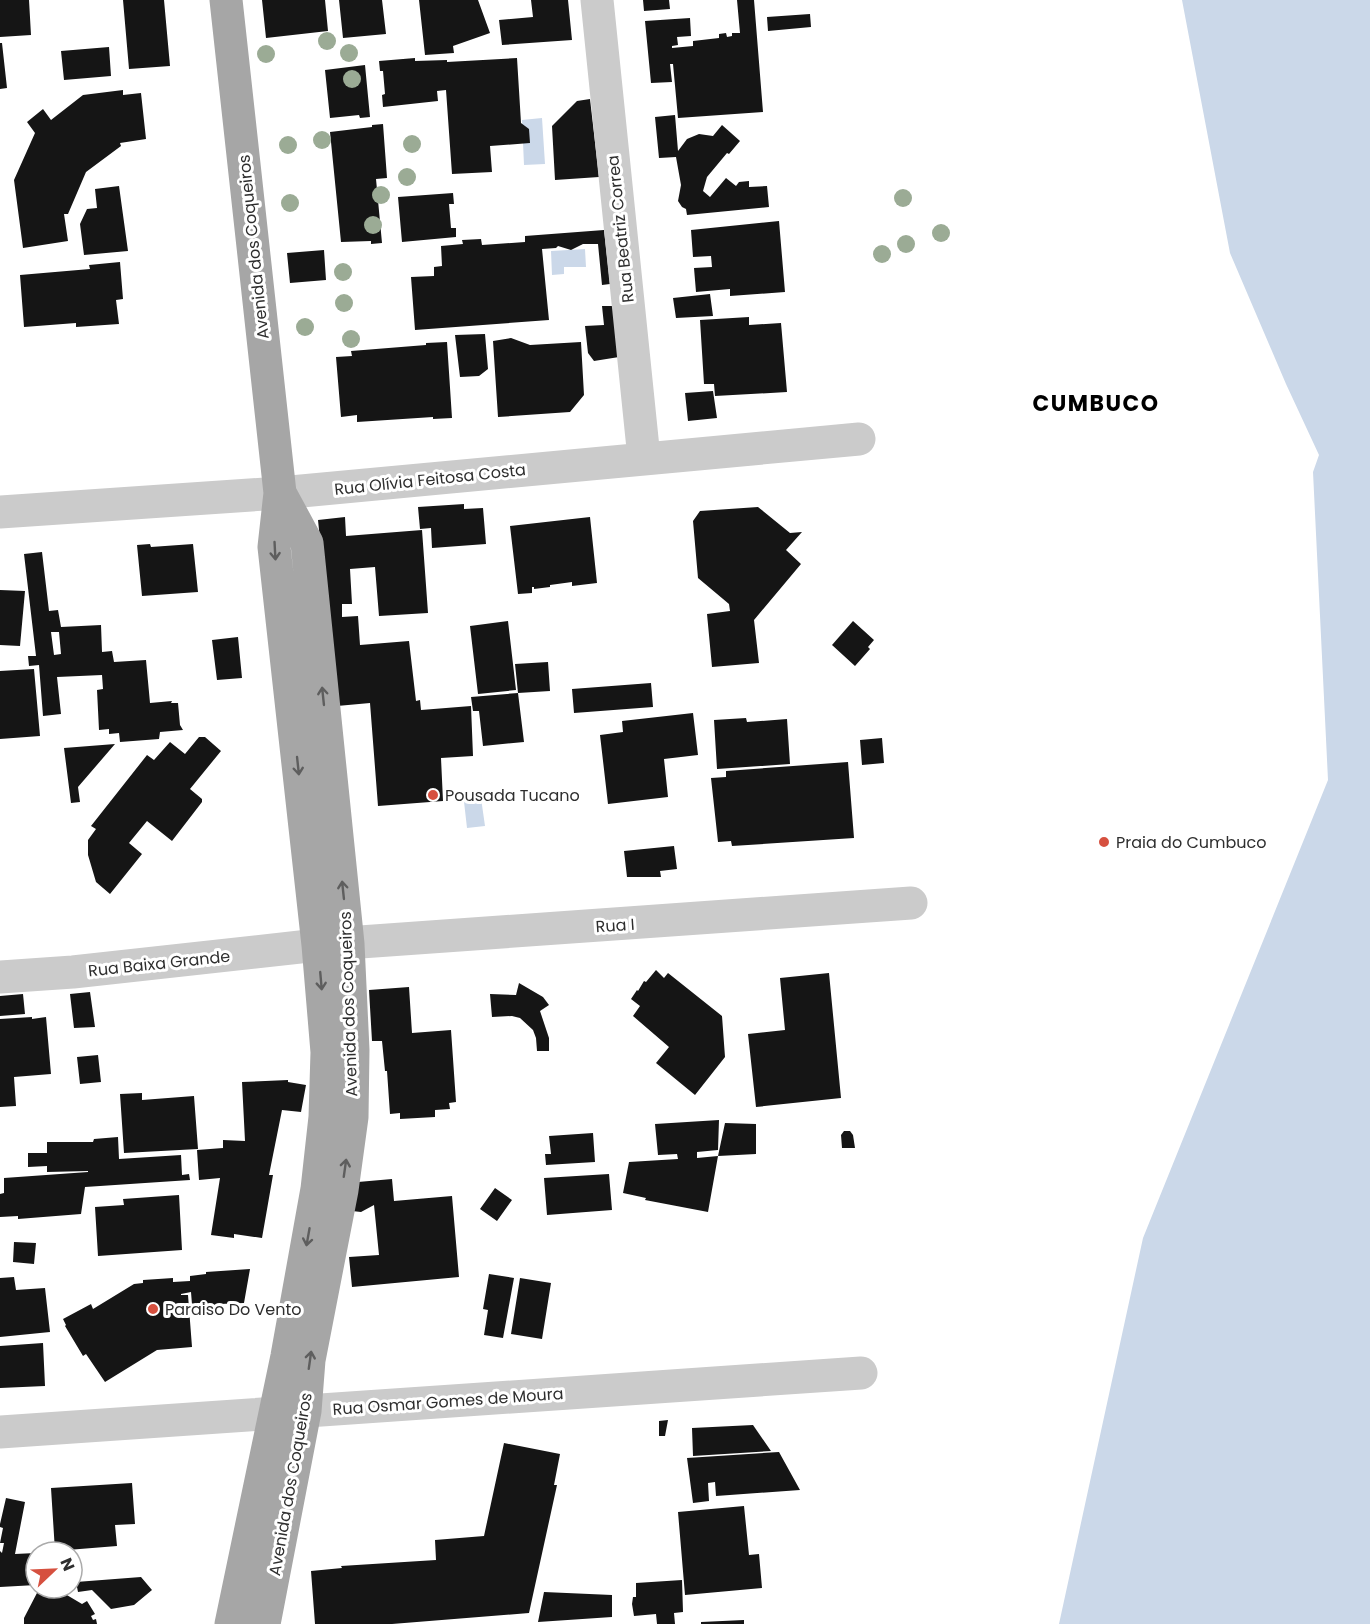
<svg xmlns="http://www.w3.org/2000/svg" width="1370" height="1624" viewBox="0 0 1370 1624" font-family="Poppins,sans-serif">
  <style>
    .water { fill: #cbd8e9 }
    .building { fill: #151515; fill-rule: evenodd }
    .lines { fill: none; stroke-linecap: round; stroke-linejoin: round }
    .minor { stroke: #cbcbcb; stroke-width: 33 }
    .major { stroke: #a6a6a6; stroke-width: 33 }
    .tree { fill: #9bab95 }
    .oneway { stroke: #5e5e5e }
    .poi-dot { fill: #d6503f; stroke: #fff; stroke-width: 2 }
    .labels { text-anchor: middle; stroke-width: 6; stroke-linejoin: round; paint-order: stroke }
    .street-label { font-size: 16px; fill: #2e2e2e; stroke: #fff }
    .poi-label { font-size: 16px; fill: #2e2e2e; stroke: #fff; text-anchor: start }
    .district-label { font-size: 22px; font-weight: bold; letter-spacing: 1.5px; fill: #000; stroke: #fff }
  </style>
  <rect width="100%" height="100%" fill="#fff"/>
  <path class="water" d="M1182,0H1370V1624H1059L1143,1238L1328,780L1313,472L1319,455L1286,384L1230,253Z
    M542,118L545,164L524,165L522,120Z
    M585,249L586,267H564V274L552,275L551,251Z
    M489,790V796L481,798L485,826L467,828L463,793Z"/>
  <path class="building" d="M0,0H29L31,35L0,37Z
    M123,0H164L170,66L129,69Z
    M262,0H325L328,31L266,38Z
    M339,0H382L386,34L343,38Z
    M419,0H478L490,33L453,46L454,53L425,55Z
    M531,0H568L572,40L502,45L499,20L533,17Z
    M643,0H669L670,9L644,11Z
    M737,0H754L763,112L678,118L673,64H670L672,82L651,83L645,21L690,18L691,36L677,37L678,45L672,46V48L693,46V41L719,38V34L726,33L727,37L732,36V33H740Z
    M810,14L811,27L768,31L767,17Z
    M0,43H2L7,88L0,89Z
    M109,47L111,76L64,80L61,51Z
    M415,58V61L447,60V62L517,58L521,123L529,129L530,143L490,146L492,172L452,174L446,90L437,91L438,101L383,107L382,95L385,94L383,71H380L379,61Z
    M365,65L370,117L360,118L359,115L330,118L325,70Z
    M123,90V95L141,93L146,139L120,143L121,146L86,172L68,214H64L68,241L23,248L14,180L35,133L27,122L43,109L51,120L83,95Z
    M590,99L599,177L555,180L552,126L577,101Z
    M675,115L678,151L687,139L699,134L713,136L722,125L740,141L729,154L727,153L707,177L703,191L710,197L726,178L736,186L739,182L749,181V187L767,186L769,207L687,215L686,209L682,207L678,201L681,185L676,157L659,158L655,117Z
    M383,124L387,178L376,179L382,243L371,244V241L341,242L330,132L372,127V125Z
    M119,186L128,251L84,255L80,224L87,209L97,208L95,189Z
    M453,193L454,204H449L451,228H456V237L402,242L398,197Z
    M779,221L785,292L730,296V289L696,292L694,268L712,267L711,256L693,257L691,230Z
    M604,230L610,284L602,285L598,244H583L571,250L558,246L556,248L542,249L549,320L415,330L411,277L434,276V267L442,266L441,246L463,244L462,240L481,239L482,245L525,242V236Z
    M324,250L326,280L290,283L287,253Z
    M120,262L123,299L116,300L119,324L76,327V323L24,327L20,275L90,269L89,265Z
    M710,294L713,316L676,318L673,298Z
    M602,306H613L619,357L594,361L588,353L585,326L604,325Z
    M749,317V325L781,323L787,392L715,396L714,384H704L700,320Z
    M485,334L488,369L479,376L460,377L455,335Z
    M511,338L530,345L581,342L584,395L570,412L498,417L493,341Z
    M447,342L452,418L433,419V417L357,422V415L341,417L336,357L352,356L351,351L426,345V343Z
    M713,391L717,418L688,421L685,393Z
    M464,504V509L483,508L486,544L432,548L431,528L420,529L418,507Z
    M758,507L790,533L802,532L786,550L801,564L754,620L759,663L712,667L707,614L730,611L729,604L698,578L693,521L700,511Z
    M345,517L346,536L422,530L428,613L379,616L375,567L350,569L352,604H342V617L358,616L360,645L409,641L416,701L420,700L421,710L471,706L473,756L441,758L443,801L378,806L370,703L337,706L318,520Z
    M590,517L597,583L572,586V582L550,585V587L534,589V587H532V593L518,594L510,526Z
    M150,544L151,547L193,544L198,592L142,596L137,545Z
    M42,552L49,611L58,610L61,627L101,625L102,652L112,651L114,662L146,660L150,703L172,701L171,703H178L180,725L183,730L160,732L159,739L120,742L119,733L109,734V729L99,730L97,690L103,689L102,675L57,677L61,714L43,716L39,665L29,666L28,656H36L24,554ZM51,632H59L61,654L54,655Z
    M0,590L25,591L20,646L0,645Z
    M508,621L516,690L478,694L470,626Z
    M853,621L874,640L868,647L870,649L855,666L832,645Z
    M238,637L242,678L217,680L212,640Z
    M548,662L550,691L518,693L515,664Z
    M34,669L40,736L0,739V671Z
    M651,683L653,707L574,713L572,689Z
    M518,693L524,742L483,746L479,711H473L471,697Z
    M693,713L698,755L664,759L668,797L608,804L600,735L623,732L622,721Z
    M746,718L747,722L787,719L790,764L717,769L714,720Z
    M199,737H205L221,751L190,789L202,799V802L172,841L147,821L129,843L142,854L110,894L96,882L88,855V840L96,829L91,826L147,755L154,760L170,742L185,754Z
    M882,738L884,763L862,765L860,740Z
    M115,744L78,787L80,802L71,803L64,748Z
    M848,762L854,838L732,846L731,841L718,842L711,778L726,777V771Z
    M674,846L677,869L660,871L661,877H627L624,851Z
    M656,970L664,978L668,973L722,1016L725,1057L695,1095L656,1063L669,1047L633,1016L640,1006L631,999L637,990L638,991L644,981L646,982Z
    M829,973L841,1098L756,1107L748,1034L785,1030L780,978Z
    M519,983L543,997L549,1005L540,1011L549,1038V1051H537L536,1038L533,1030L520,1018L512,1016L492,1017L490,994L516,995Z
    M409,987L412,1033L451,1030L456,1102L449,1103L450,1109L435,1110V1117L400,1119V1113L390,1114L387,1071H385L382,1041H372L369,990Z
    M90,992L95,1027L74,1028L70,994Z
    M23,994L25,1014L0,1016V996Z
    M32,1017V1019L46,1017L51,1074L14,1077L16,1106L0,1107V1019Z
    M98,1055L101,1082L80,1084L77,1057Z
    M288,1080V1082L306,1085L301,1112L282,1110L269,1175H273L262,1238L234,1234V1238L211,1235L220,1178L199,1180L197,1150L223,1148V1140L245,1141L242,1082Z
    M142,1093V1100L194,1096L198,1149L124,1153L120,1094Z
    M719,1120L718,1150L697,1152V1158L718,1156L708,1212L645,1200L646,1198L623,1193L629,1162L678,1159L677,1154L658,1155L655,1124Z
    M725,1123L756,1124V1154L718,1156Z
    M844,1131H850L853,1135L855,1148H842L841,1135Z
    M593,1133L595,1162L546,1165L545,1154H551L549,1136Z
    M118,1137L119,1159L181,1155L182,1175L189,1174L190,1180L85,1187L81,1214L18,1219V1216L0,1217V1194L4,1193V1178L88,1172V1171L47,1172V1166L28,1167V1153H47V1142H93L94,1139Z
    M609,1174L612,1210L547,1215L544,1178Z
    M392,1179L394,1201L452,1196L459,1277L352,1287L349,1257L379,1255L374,1205L361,1212L352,1211L358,1182Z
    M495,1188L512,1200L497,1221L480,1209Z
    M179,1195L182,1250L98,1256L95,1207L124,1205L123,1199Z
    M14,1242L36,1243L34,1264L13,1262Z
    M250,1269L244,1303L220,1304L221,1315L193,1317L191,1292L181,1294V1295H188L192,1347L157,1350L105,1382L86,1354L83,1356L65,1326L66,1325L63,1319L91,1304L93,1309L134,1284L143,1283V1280L173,1278V1282L190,1281V1276L206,1274V1272Z
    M489,1274L514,1278L503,1338L484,1335L488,1310L483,1309Z
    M14,1277L16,1290L45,1288L50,1332L0,1337V1278Z
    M520,1278L551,1283L542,1339L511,1334Z
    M43,1343L45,1386L0,1388V1346Z
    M668,1420L665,1436H659V1421Z
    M753,1425L771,1451L693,1456L692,1428Z
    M504,1443L560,1454L554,1485H557L529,1613L392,1624H315L311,1571L342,1568L341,1566L436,1560L435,1540L484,1536Z
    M779,1452L800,1490L716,1496L715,1482L708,1483L709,1501L693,1503L687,1458Z
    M132,1483L135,1524L115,1525L117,1546L55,1551L51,1488Z
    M6,1498L25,1502L15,1554L36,1553V1585L0,1587V1551L2,1553L4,1543H0L3,1528L0,1527V1524Z
    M744,1506L749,1555L759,1554L762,1588L685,1595L678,1512Z
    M141,1577L152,1590L134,1605L111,1609L92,1590L78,1592L76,1582Z
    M682,1580L683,1612L674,1613L675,1624H657L656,1614L634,1616L632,1604L633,1597H636V1583Z
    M50,1588H55L82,1604L87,1601L95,1614L91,1616L93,1620L96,1619L97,1624H24V1618L38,1591L46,1595Z
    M544,1592L612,1595V1617L538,1622Z
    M744,1620V1624H701V1622Z"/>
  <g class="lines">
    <path class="minor" d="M597,0L644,458
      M0,512L280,493L859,439
      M0,977L73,972L318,945L911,903
      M0,1432L861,1373"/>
    <path class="major" d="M226,0L280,493L274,547L318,945L327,1052L325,1117L317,1189L287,1356L231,1624
      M264,1624L305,1411L309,1360L342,1190L352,1117L353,1050L348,944L307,543L280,493"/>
  </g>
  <g class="tree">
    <circle cx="327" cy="41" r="9"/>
    <circle cx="349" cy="53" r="9"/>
    <circle cx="266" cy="54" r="9"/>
    <circle cx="352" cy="79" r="9"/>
    <circle cx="322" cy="140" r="9"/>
    <circle cx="412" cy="144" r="9"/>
    <circle cx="288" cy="145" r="9"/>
    <circle cx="407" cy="177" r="9"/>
    <circle cx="381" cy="195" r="9"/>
    <circle cx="903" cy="198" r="9"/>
    <circle cx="290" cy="203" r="9"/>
    <circle cx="373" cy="225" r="9"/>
    <circle cx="941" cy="233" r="9"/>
    <circle cx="906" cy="244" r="9"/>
    <circle cx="882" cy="254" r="9"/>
    <circle cx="343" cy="272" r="9"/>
    <circle cx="344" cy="303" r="9"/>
    <circle cx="305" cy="327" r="9"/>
    <circle cx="351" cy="339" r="9"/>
  </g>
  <defs><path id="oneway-shaft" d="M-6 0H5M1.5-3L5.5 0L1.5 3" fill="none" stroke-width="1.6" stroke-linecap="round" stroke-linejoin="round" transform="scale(1.5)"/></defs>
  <g class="oneway">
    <use href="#oneway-shaft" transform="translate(275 551) rotate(87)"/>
    <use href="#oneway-shaft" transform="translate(323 696) rotate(-96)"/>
    <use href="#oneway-shaft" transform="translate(298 766) rotate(84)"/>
    <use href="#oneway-shaft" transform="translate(343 890) rotate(-96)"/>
    <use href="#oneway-shaft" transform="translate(321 981) rotate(85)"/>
    <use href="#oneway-shaft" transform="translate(345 1168) rotate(-82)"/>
    <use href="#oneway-shaft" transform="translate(308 1237) rotate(100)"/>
    <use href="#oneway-shaft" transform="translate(310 1360) rotate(-82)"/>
  </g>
  <g class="poi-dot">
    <circle cx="433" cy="795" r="6"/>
    <circle cx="1104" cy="842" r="6"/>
    <circle cx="153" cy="1309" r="6"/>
  </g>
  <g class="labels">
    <g class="street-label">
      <text transform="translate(620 229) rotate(-96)" y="6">Rua Beatriz Correa</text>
      <text transform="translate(253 247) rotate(-96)" y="6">Avenida dos Coqueiros</text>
      <text transform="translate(430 479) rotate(-6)" y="6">Rua Olívia Feitosa Costa</text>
      <text transform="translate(615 925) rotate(-4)" y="6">Rua I</text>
      <text transform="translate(159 963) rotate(-6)" y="6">Rua Baixa Grande</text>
      <text transform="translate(348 1004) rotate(-92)" y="6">Avenida dos Coqueiros</text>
      <text transform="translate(448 1401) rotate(-4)" y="6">Rua Osmar Gomes de Moura</text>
      <text transform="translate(290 1484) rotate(-80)" y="6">Avenida dos Coqueiros</text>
    </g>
    <g class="poi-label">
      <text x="445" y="801">Pousada Tucano</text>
      <text x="1116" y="848">Praia do Cumbuco</text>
      <text x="165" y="1315">Paraiso Do Vento</text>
    </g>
    <g class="district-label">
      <text x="1096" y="411">CUMBUCO</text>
    </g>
  </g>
  <g transform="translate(54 1570) rotate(67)"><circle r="28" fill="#ffffff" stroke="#ababab" stroke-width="1.5"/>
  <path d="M0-4.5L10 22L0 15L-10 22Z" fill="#d6503f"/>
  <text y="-9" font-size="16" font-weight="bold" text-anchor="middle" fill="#2e2e2e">N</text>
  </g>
</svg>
